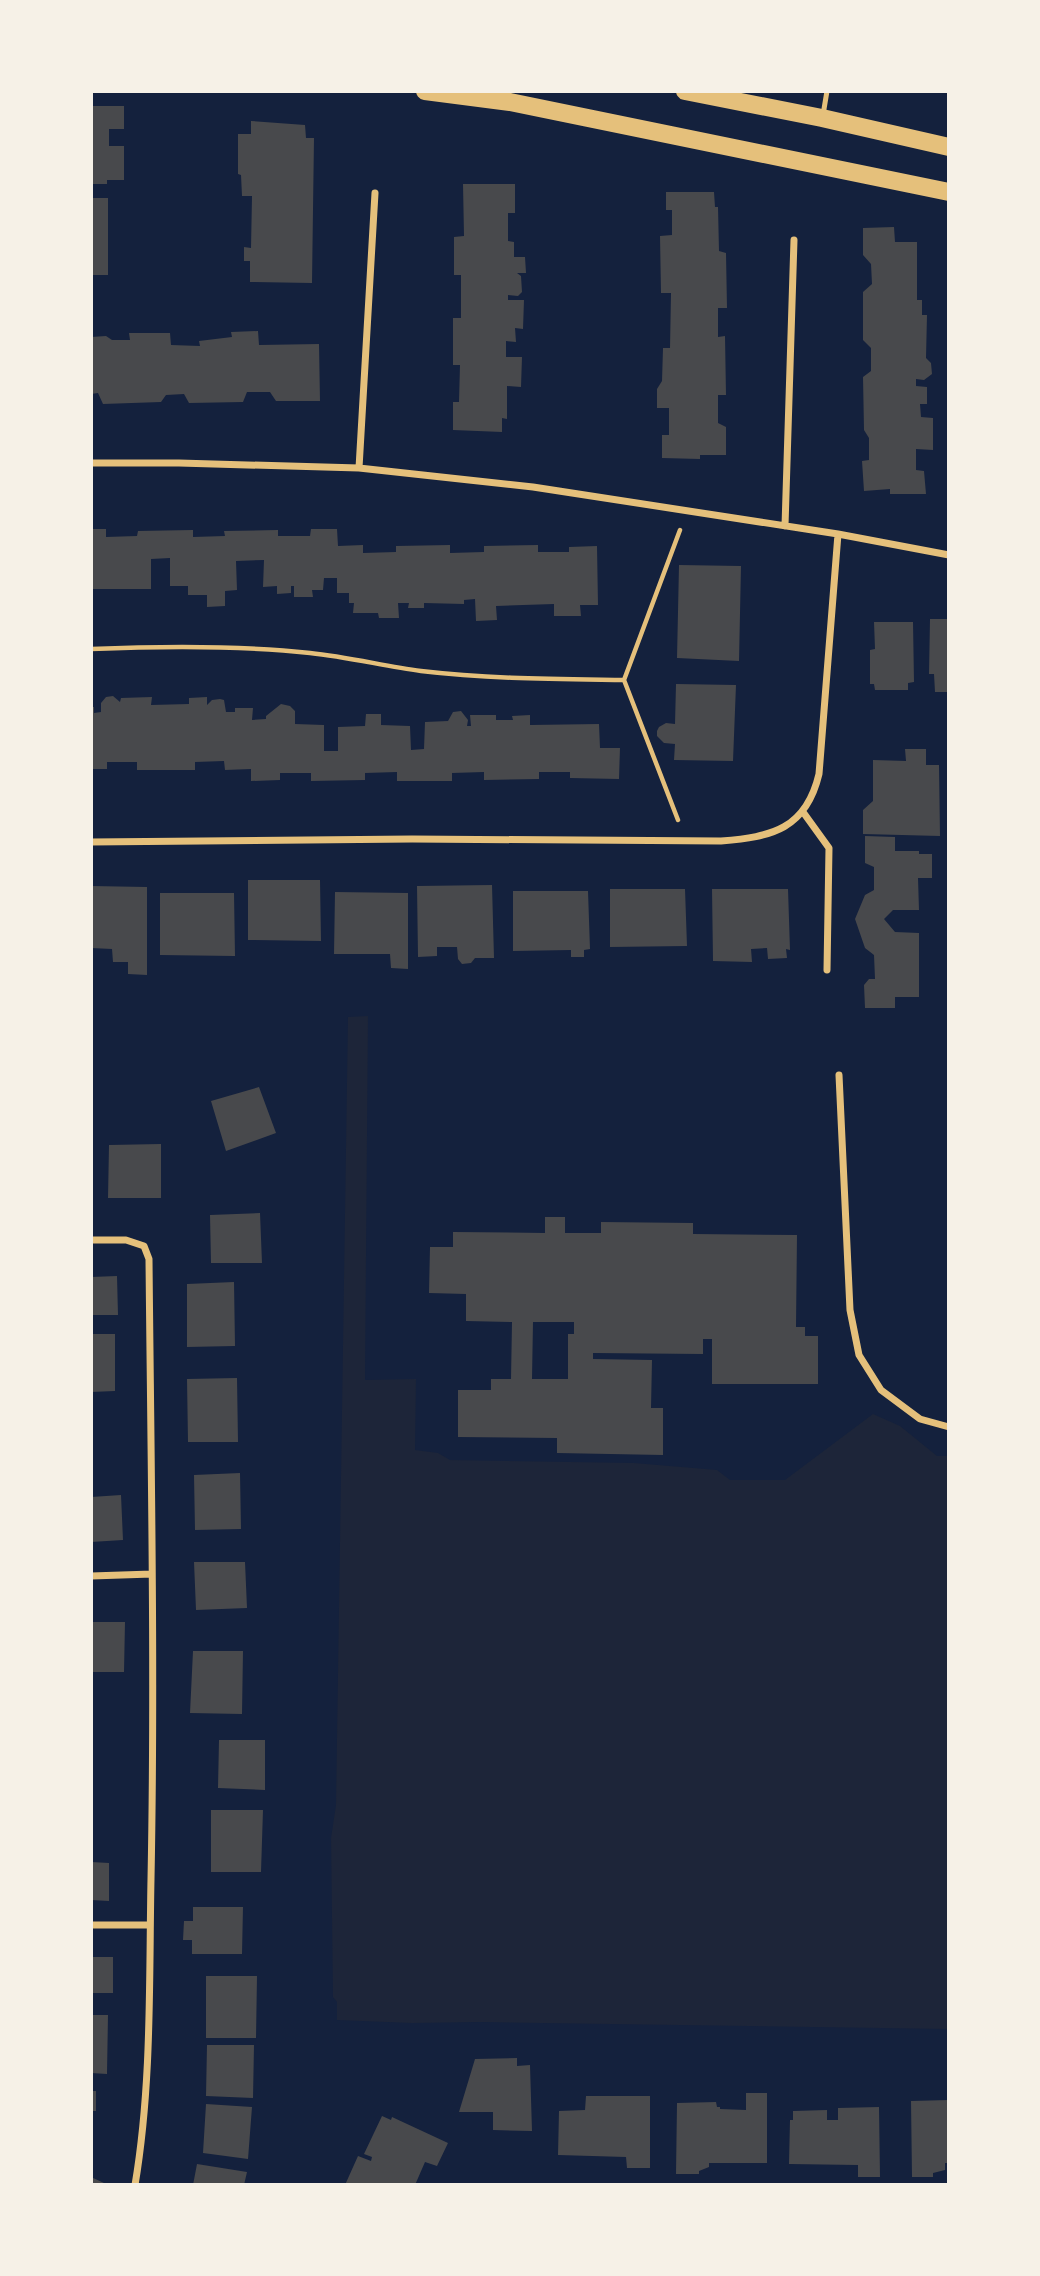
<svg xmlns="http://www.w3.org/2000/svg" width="1040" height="2276" viewBox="0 0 1040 2276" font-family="Cabin,sans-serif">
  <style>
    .green { fill: #1d2539 }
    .building { fill: #48494c; fill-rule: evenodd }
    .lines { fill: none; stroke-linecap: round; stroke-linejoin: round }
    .path { stroke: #e5c07b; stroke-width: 4.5 }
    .service { stroke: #e5c07b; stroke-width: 5 }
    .minor { stroke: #e5c07b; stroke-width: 7 }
    .primary { stroke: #e5c07b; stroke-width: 18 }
  </style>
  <rect width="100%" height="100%" fill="#14213d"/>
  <path class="green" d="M368,1016L365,1380L416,1379L415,1450L438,1453L450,1460L634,1463L717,1470L730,1480H785L873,1414L900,1426L937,1456H949L948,2029L480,2022L412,2023L337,2020V2002L333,1997L331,1838L336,1805L348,1017Z"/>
  <path class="building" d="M91,106H124V129H109V146H124V180H107V184H91Z
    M251,121L305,125L306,138H314L312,283L250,282V261H244V247L251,248L252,196H242L241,175L238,174V134H251Z
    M463,184H515V213H508V241L514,242V257H525L526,273H517L521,276L522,292L518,296L508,295V300H524L523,329L515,328L516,342L506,341V357H522L521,387L507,386V419L502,418V432L453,430V402H459L460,365H453V318H461V275H454V237L464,236Z
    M666,192H714L715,207H718L719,251L726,253L727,308H718V337L725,336L726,395H718V423L726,427V455H700V459L662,458V435H669V408H657V389L662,381L663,348H670L671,293H661L660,236L672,235V210H666Z
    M91,198H108V275H91Z
    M894,227L895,242H917V300H922V315H927L926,358L931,363L932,374L924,380L916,379V386L927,387V404H920L921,417L933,418V450L916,449V470L924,471L926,494H890V489L864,491L862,461L869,460V438L864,430L863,377L871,371V348L863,340V292L872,284L871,264L863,255V228Z
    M258,331L259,345L319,344L320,401H276L270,392H247L243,402L189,403L184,394L166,395L161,402L103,404L98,393L91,394V337L106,336L112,340H130L129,333H170L171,345L200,346L199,341L232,337L231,332Z
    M91,529H106V537L137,536L138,531L193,530V537L225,536L224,531L278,530V536H310L311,529H337L338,546L363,545V553L396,552V546L450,545V553L484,552V546L538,545V552H569V547L597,546L598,605H580L581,616H554V604L496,606L497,620L476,621L475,599L464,600V604L424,603V608H408L409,603H398L399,618H379L378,613H353L354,603H349V593H337V578H324L323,590H312L313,597H294V586H291V593L277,594V586L263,587L264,560L236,561L237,590L225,591V606L207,607V595H188V586H170V558L151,559V589H91Z
    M679,565L741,566L739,661L677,658Z
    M930,619H949V692H935L934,674H929Z
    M874,622H913L914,682L908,683V690H875L874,684H870V650L875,649Z
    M676,684L736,685L733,761L674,760L675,744L664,743L657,736V731L659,727L666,723L675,724Z
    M113,696L120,702L121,698L152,697L151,705L189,704V698L207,697V705L212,700L220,699L224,700L226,712H235V708H253L252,720L266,719V716L281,704L290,706L295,711V724L324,725V751H338V727L365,726L366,714H381V725L410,726L411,750L424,749L425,722L448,721L453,712L461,711L468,720L467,726H471L470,715H496V720H513L512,716L530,715V725L599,724L600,748H620L619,779L570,778V772H539V779L484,780V772L452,773V781H397V772L365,773V780L311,781V773H280V780L251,781V769L225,770L224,761L195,762V770H137V762H107V769H91V707H94V713L101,712V703L106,697Z
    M905,749H926V765H939L940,836L863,834V810L873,801V760L906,761Z
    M865,836L895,837V851H919V854H932V878H918L919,910H893L884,919L895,932L919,933V997H895V1008H865L864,985L869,979H875L874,955L865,948L855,919L865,895L874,890V867L865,863Z
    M248,880H320L321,941L248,940Z
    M492,885L494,958H475L471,963L462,964L458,959L457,947H437V956L418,957L417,886Z
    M91,886L147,887V975L128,974V962H113L112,949L91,948Z
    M610,889H685L687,946L610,947Z
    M712,889H788L790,950L786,949L787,958L768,959L767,948L751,949L752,962L713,961Z
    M513,891H588L590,949L584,950V957H571V950L513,951Z
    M335,892L408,893V969L391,968L390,954H334Z
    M160,893H234L235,956L160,955Z
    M259,1087L276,1133L226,1151L211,1101Z
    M161,1144V1198H108L109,1145Z
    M260,1213L262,1263H211L210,1215Z
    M545,1217H565V1233H601V1222L693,1223V1234L797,1235L796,1327H805V1336H818V1384H712V1339H703V1354L593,1353V1359L652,1360L651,1408H663V1455L557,1453V1438L458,1437V1390H491V1379H511L512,1322L466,1321V1294L429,1293L430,1247H453V1232L545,1233ZM533,1322H574V1334H568V1379H532Z
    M117,1276L118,1315H91V1277Z
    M234,1282L235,1346L187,1347V1284Z
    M91,1334H115V1391L91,1392Z
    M237,1378L238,1442H188L187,1379Z
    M240,1473L241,1529L195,1530L194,1475Z
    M121,1495L123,1540L91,1542V1497Z
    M194,1562H245L247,1608L196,1610Z
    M91,1622H125L124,1672H91Z
    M193,1651H243L242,1714L190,1713Z
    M219,1740H265V1790L218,1788Z
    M211,1810H263L261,1872H211Z
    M91,1862L109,1863V1901L91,1900Z
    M193,1907H243L242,1954H192V1940H183L184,1921H193Z
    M91,1957H113V1993H91Z
    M206,1976H257L256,2038H206Z
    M91,2015H108L107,2074L91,2073Z
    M207,2045H254L253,2098L206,2096Z
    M517,2058V2066L530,2065L532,2131L493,2130V2112H459L475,2059Z
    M91,2091H96V2111H91Z
    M746,2093H767V2163H709V2167L699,2171V2174H676L677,2103L716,2102L717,2107H720V2109L746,2110Z
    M586,2096H650V2168H627L626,2157L558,2155L559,2111L585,2110Z
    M949,2100V2163H945V2170L933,2173V2177H912L911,2101Z
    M206,2104L252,2107L248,2159L203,2153Z
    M879,2107L880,2177H858V2165L789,2164L790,2120H793V2111L827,2110V2120H838V2108Z
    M382,2116L391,2120L392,2117L448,2143L437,2166L425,2162L415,2185H345L358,2156L371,2161L372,2157L364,2154Z
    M197,2164L247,2172L244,2185H193Z
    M91,2177L104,2183L103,2185H91Z"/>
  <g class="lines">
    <path class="path" d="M91,649C164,646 238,645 310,653C348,657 384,666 421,671C489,679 556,679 624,680
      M678,820L624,680L680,530"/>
    <path class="service" d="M823,115L827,91"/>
    <path class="minor" d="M91,463H179L359,468L533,487L838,534L949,555
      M359,468L375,193
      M785,526L794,240
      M803,812L829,848L827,970
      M91,842L412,839L721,841C772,837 806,829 819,774L838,534
      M839,1075L850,1310L859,1355L881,1390L920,1419L949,1427
      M91,1240H126L144,1246L149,1259C151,1466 155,1672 151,1879C149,1981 152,2084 135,2185
      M91,1576L152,1574
      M91,1925H150"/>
    <path class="primary" d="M425,91L510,102L949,192
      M685,91L822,118L949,147"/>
  </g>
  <rect width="1040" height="2276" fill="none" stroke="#f6f1e7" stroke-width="186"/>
</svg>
